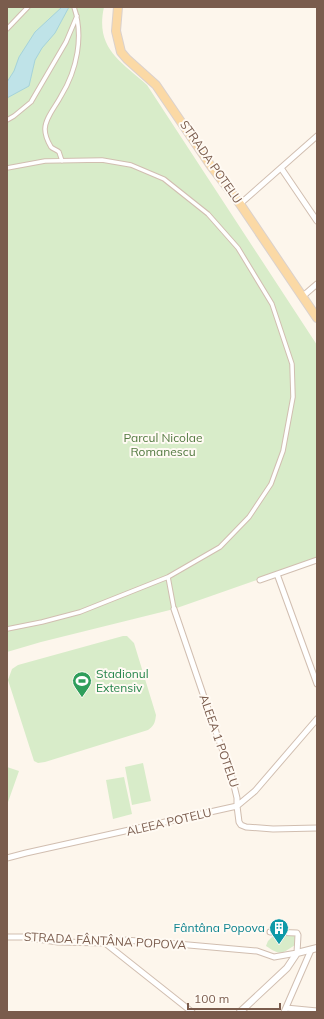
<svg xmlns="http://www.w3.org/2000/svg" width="324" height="1019" viewBox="0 0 324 1019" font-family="Mulish,sans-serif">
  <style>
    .green { fill: #d8ecc9 }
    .water { fill: #bfe3e8; stroke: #a5d3da }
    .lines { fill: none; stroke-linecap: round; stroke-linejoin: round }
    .pedestrian-casing { stroke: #d1beb0; stroke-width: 5.5 }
    .minor-casing { stroke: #d1beb0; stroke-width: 7 }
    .tertiary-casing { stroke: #d1beb0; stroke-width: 8 }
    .primary-casing { stroke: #dad1cd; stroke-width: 10 }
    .pedestrian { stroke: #fff; stroke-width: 3.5 }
    .minor { stroke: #fff; stroke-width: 5 }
    .tertiary { stroke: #fff; stroke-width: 6 }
    .primary { stroke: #fbd9a5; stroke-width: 8 }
    .labels { text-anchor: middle; stroke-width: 4; stroke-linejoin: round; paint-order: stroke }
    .street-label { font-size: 12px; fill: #7a5c4d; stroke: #fffaf3 }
    .park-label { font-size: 12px; fill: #537a41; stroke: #fffaf3 }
    .leisure-label { font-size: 12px; fill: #27864d; stroke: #fffaf3; text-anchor: start }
    .culture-label { font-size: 12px; fill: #0d838f; stroke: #fffaf3; text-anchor: end }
  </style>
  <rect width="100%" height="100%" fill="#fdf6ec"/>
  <path class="green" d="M7,7H104C95,48 120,61 147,85L317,345V559L174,609L41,642L7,652Z
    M123,636H127L134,643L156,715C155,723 154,726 148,730L45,762L38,763L34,761L8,680L12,669L18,665Z
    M143,763L151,801L132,805L125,767Z
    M7,767L19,771L7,805Z
    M124,777L132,814L113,819L106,780Z
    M275,934L296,936L295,945C281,954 281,956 266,946L268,941Z"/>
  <path class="water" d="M62,7H69L55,33L42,48L35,60L29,86L7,98V82L14,71L19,57L35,32Z"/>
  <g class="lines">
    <defs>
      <path id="pedestrian" d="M7,29L28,7
        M7,120L14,116L31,102L66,42L77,16
        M62,161C61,158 60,155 59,152C57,150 53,149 51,147C48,142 45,135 45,129C45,118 56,106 61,96C77,70 84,36 74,7
        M7,168L45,161L102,160L131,165L164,179L208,214L238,248L272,304L292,364L293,397L283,451L271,484L249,517L220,547L168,577L80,612L42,622L7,629
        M168,577L174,609"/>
      <path id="minor" d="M281,168L317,221
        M240,204L317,136
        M303,296L317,284
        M277,574L317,684
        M260,580L317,560
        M174,609L217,735L230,769L237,798V806L239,822L241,825L246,827L273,829L317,828
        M7,858L26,853L237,806L255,791L317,719
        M7,937H23L58,942L105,943L123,940L155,942L257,951L274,957L297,953L298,935L297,933L270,932
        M105,943L192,1012
        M286,1008L317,1011
        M284,1012L311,950"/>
      <path id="tertiary" d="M240,1012L287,968L297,953L317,948"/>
      <path id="primary" d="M118,7L116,31L121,52L127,59L156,85L211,166L240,204L317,318"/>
    </defs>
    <use href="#pedestrian" class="pedestrian-casing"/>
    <use href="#minor" class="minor-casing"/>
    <use href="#tertiary" class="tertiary-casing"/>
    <use href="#primary" class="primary-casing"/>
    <use href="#pedestrian" class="pedestrian"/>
    <use href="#minor" class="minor"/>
    <use href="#tertiary" class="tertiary"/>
    <use href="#primary" class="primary"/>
  </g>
  <defs>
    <symbol id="stadium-pin" viewBox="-11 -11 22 30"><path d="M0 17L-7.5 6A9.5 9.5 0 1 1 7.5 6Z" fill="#2e9e5b" stroke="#fffaf3"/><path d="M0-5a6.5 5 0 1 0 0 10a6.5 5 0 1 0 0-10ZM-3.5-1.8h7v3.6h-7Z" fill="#fff"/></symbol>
    <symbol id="building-pin" viewBox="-11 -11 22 30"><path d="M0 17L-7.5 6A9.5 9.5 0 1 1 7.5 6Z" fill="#0f9aa8" stroke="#fffaf3"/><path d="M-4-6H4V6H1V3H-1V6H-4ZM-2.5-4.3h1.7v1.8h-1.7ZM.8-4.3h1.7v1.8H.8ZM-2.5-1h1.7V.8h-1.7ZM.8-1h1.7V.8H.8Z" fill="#fff"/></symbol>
  </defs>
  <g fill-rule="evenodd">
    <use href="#stadium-pin" x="71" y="670" width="22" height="30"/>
    <use href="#building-pin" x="268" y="917" width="22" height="30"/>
  </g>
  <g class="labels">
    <g class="street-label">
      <text transform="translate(211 162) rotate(55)" y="4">STRADA POTELU</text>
      <text transform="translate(219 741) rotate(71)" y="4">ALEEA 1 POTELU</text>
      <text transform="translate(169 822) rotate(-13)" y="4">ALEEA POTELU</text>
      <text transform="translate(105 941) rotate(3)" y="4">STRADA FÂNTÂNA POPOVA</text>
    </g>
    <g class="park-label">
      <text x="163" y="442">Parcul Nicolae<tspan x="163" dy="14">Romanescu</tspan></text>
    </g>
    <g class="leisure-label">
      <text x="96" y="678">Stadionul<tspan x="96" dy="14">Extensiv</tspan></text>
    </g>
    <g class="culture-label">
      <text x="265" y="932">Fântâna Popova</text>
    </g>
  </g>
  <rect width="324" height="1019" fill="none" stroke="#7a5c4d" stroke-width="16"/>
  <path d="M188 1003v6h92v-6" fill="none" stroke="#7a5c4d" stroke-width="2"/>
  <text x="194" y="1003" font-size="12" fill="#7a5c4d" stroke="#fffaf3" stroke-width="3" paint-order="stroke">100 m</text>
</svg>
